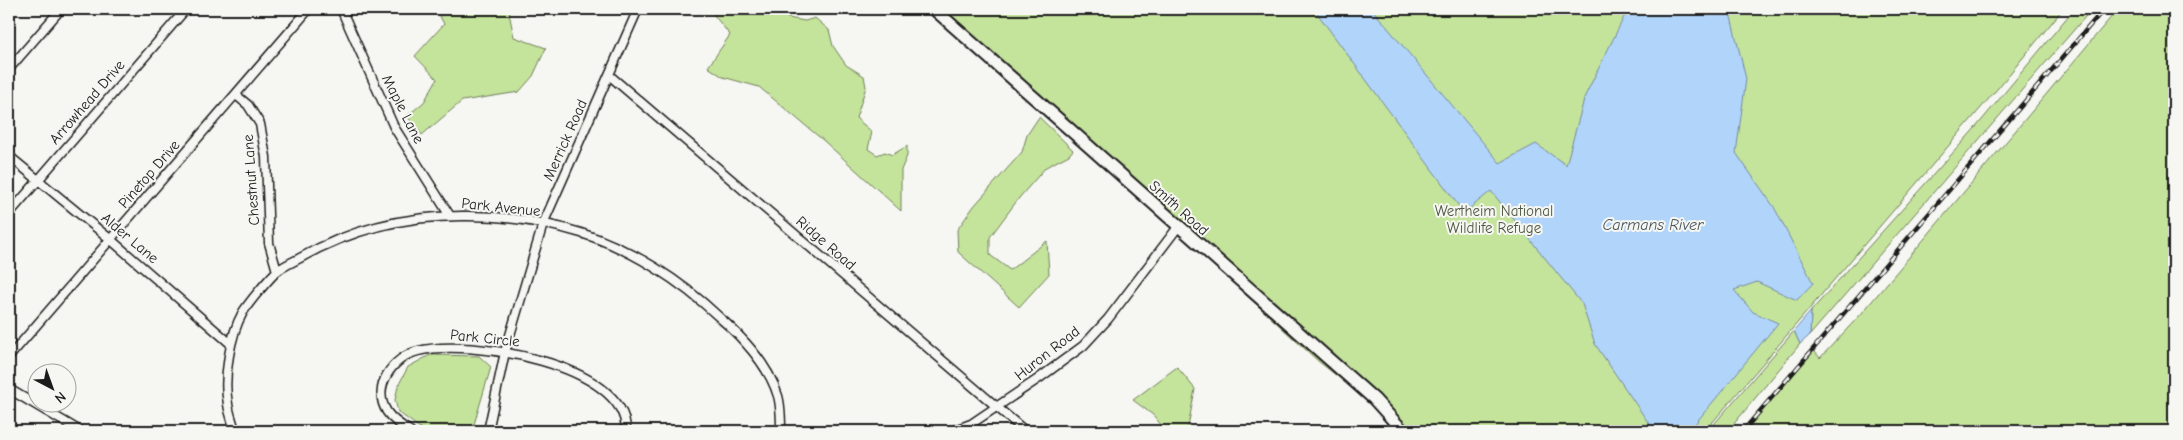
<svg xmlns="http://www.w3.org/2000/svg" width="2183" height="440" viewBox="0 0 2183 440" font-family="'Comic Neue',sans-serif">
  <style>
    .green { fill: #c4e39b; stroke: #70805c }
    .water { fill: #b1d5fa; stroke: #758ba1 }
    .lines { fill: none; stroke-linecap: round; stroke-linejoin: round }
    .street-casing { stroke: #1c1c1c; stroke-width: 11 }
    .secondary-casing { stroke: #1c1c1c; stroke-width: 15 }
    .street { stroke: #f6f6f2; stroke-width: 8 }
    .secondary { stroke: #f6f6f2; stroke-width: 11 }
    .rail-casing { stroke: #1c1c1c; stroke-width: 4.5 }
    .rail { stroke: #f6f6f2; stroke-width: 2.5; stroke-dasharray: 8; stroke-linecap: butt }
    .labels { text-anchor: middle; stroke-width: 4; stroke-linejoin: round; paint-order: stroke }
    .street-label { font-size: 15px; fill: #1c1c1c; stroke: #f6f6f2 }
    .park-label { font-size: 15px; fill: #4e5842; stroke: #f6f6f2 }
    .water-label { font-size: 16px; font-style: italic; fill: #49545f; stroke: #f6f6f2 }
  </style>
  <rect width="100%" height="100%" fill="#f6f6f2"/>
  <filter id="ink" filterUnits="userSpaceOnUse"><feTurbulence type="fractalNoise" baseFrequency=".02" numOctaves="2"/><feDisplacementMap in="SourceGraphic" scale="10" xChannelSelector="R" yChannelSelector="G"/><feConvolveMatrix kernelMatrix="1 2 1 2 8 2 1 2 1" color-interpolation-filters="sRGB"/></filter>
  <g filter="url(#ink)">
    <path class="green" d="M436,9H513L509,13L514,37L546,48L533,76L519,92L462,101L422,135L407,116L424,102L437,79L415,56L444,24Z
      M709,9H780L788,18L805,21L815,18L829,30L833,46L846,65L864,76L866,87L856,118L872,132L868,149L877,155L885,152L892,155L907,146V156L901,170V211L824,141L759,87L723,77L708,67L730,35Z
      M926,9H2063L1998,88L1705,431H1391L1384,419L1356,391L1318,361L1195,248Z
      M2074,9H2092L1810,335L1811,311L1977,126Z
      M2118,9H2174V431H1744L1814,351L1820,358L1862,313Z
      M1039,117L1073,150L1069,155L1046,167L1019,198L990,237V255L1010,270L1047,241L1049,274L1019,307L958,252L957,230L974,206L1022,152L1027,135Z
      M1794,331L1800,344L1728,431H1708Z
      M430,355L479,356L491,367L472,431H424L398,412L395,400L398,386L408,367Z
      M1177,367L1195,389L1188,427L1190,431H1166L1153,415L1133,400Z"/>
    <path class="water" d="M1314,9H1372L1500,163L1536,144L1566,165L1585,96L1628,9H1729L1746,79L1736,153L1774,207L1813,283L1797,300L1757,282L1734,290L1753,312L1778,323L1689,431H1654L1595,344L1582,304L1491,191L1464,213Z
      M1811,311L1810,335L1800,344L1794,331Z"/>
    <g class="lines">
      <defs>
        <path id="street" d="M341,9L394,127L450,216
          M9,69L61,9
          M609,75L1025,431
          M236,95L248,105L260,124L266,157L269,243L277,271
          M9,156L110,239L231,344
          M9,214L186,9
          M9,357L309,9
          M9,389L80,431
          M235,431C233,422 229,413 228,404C223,378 230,335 243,312C250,301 267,281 276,272C283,266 293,262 300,258C351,229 409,215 468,216C505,216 545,222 581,233C632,249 681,281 719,317C742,337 769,366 778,396C781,406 781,420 781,431
          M410,431C402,426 392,420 387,412C371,387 393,357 418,351C468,338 627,363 626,431
          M488,431L505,352L543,224L638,9
          M952,431L971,424L1038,379L1083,346L1108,319L1178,227"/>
        <path id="secondary" d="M934,9L1374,399L1403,431"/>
      </defs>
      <use href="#street" class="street-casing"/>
      <use href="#secondary" class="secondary-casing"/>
      <use href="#street" class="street"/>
      <use href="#secondary" class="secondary"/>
      <defs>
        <path id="rail" d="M1743,431L2104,9"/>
      </defs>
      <use href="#rail" class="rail-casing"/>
      <use href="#rail" class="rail"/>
    </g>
  </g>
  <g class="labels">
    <g class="street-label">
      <text transform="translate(87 102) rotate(-49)" y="5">Arrowhead Drive</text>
      <text transform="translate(403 109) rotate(63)" y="5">Maple Lane</text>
      <text transform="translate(565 140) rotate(-66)" y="5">Merrick Road</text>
      <text transform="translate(149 174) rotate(-49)" y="5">Pinetop Drive</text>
      <text transform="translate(251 180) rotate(-94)" y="5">Chestnut Lane</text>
      <text transform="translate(501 207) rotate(6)" y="5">Park Avenue</text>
      <text transform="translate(1179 208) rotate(42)" y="5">Smith Road</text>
      <text transform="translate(130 238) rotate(40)" y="5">Alder Lane</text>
      <text transform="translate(826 243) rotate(41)" y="5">Ridge Road</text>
      <text transform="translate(485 338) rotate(6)" y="5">Park Circle</text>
      <text transform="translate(1047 353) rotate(-38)" y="5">Huron Road</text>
    </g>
    <g class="park-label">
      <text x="1494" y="216">Wertheim National<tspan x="1494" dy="17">Wildlife Refuge</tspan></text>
    </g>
    <g class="water-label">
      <text x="1653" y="230">Carmans River</text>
    </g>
  </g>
  <rect width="2183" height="440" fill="none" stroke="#f6f6f2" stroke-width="30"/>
  <rect x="15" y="15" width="2153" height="410" fill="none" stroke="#1c1c1c" stroke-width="2" filter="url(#ink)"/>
  <g transform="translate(52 388) rotate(139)"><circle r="24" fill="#f6f6f2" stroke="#9f9f9c"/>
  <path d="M0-4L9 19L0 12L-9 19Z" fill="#1c1c1c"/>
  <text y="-8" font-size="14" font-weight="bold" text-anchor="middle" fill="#1c1c1c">N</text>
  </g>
</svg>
